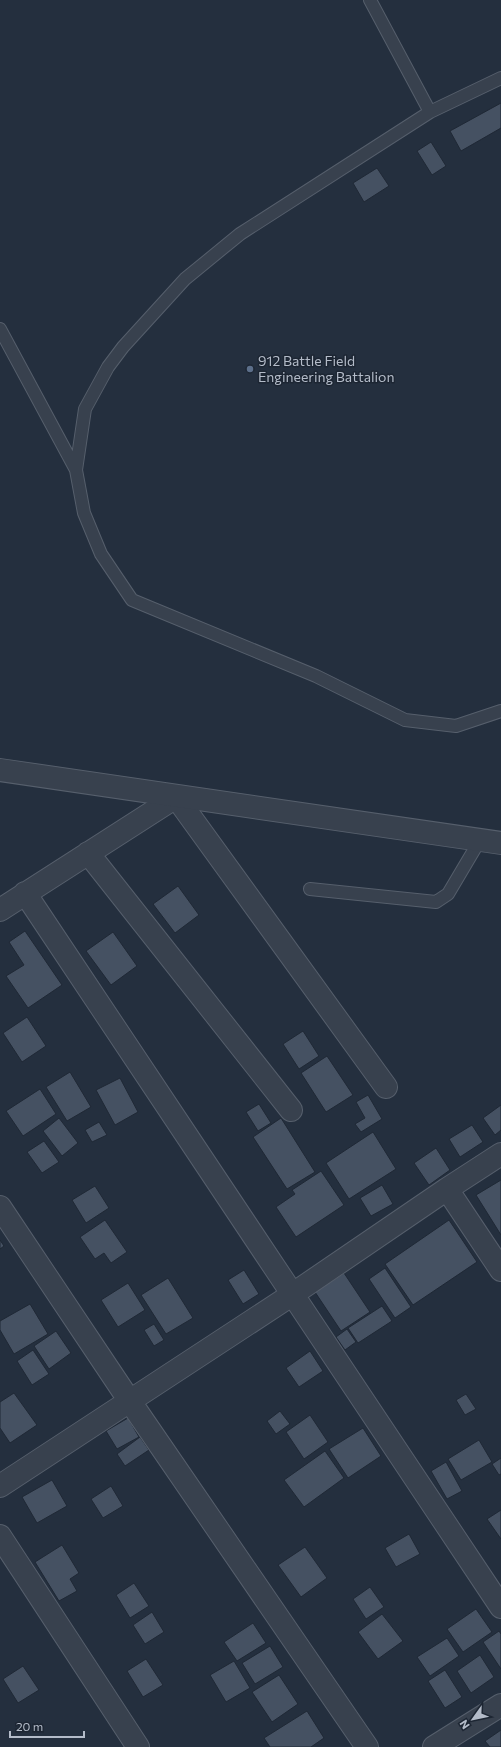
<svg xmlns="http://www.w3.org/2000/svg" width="501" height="1747" viewBox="0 0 501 1747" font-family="Commissioner,sans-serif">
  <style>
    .building { fill: #455162; stroke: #1f2835 }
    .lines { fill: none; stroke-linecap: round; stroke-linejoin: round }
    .service-casing { stroke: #565f6c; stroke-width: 14 }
    .minor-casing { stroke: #565f6c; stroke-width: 24 }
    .tertiary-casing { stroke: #565f6c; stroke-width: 24 }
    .service { stroke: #38414e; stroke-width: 12 }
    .minor { stroke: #38414e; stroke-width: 22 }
    .tertiary { stroke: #38414e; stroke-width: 22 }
    .service-dot { fill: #5c6f8a; stroke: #1d2633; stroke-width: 1.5 }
    .labels { text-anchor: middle; stroke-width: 3; stroke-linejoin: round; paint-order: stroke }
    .poi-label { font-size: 14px; fill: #b4bcc9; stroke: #1d2633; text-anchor: start }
  </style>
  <rect width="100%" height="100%" fill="#242f3e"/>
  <path class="building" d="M501,103V128L461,151L450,131Z
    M431,142L446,166L432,175L417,151Z
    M377,168L389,186L364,202L353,183Z
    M178,886L199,915L175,933L153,904Z
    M25,931L62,985L28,1008L6,976L24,965L9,942Z
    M113,932L137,966L111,985L86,951Z
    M27,1017L46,1046L22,1062L3,1033Z
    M303,1031L319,1056L299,1069L283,1044Z
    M327,1056L353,1095L326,1112L301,1073Z
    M70,1072L91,1107L67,1121L46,1087Z
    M120,1078L138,1112L115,1125L96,1090Z
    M40,1089L56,1114L23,1136L6,1111Z
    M368,1095L382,1119L361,1132L355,1124L365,1118L356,1102Z
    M259,1104L271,1123L258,1131L246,1112Z
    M501,1105V1130L495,1135L483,1118Z
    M59,1118L78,1143L62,1156L43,1131Z
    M281,1118L315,1172L287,1189L253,1137Z
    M99,1122L107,1135L92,1142L85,1130Z
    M472,1125L483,1142L460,1157L449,1139Z
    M373,1132L396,1169L349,1199L326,1163Z
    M44,1141L59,1162L42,1173L27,1152Z
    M436,1148L450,1170L429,1185L414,1163Z
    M321,1171L344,1205L296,1237L276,1207L295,1194L292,1190Z
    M501,1180V1235L476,1195Z
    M382,1185L393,1204L371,1216L360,1198Z
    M95,1186L109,1208L86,1223L72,1200Z
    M105,1220L127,1252L111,1263L104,1253L95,1259L80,1237Z
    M449,1220L477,1262L413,1305L385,1264Z
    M0,1240L4,1246L0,1249Z
    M385,1268L411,1307L395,1318L369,1279Z
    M244,1270L259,1294L243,1304L228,1280Z
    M344,1273L370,1312L341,1331L315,1292Z
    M168,1278L193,1318L166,1334L141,1295Z
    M128,1283L145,1310L118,1327L101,1300Z
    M30,1304L48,1334L14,1354L0,1330V1321Z
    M382,1306L392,1321L358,1343L348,1328Z
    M154,1324L164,1340L154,1346L144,1330Z
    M347,1329L356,1342L345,1350L336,1337Z
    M56,1331L71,1353L49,1369L34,1346Z
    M33,1350L49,1374L32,1385L17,1361Z
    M310,1351L323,1371L299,1387L286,1368Z
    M14,1393L37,1425L10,1443L0,1428V1402Z
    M466,1394L476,1409L465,1415L456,1400Z
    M280,1411L290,1424L276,1434L267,1421Z
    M310,1415L328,1442L304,1459L286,1432Z
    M128,1418L139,1437L117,1449L106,1431Z
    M363,1428L381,1456L348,1478L329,1449Z
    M140,1437L149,1450L125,1466L117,1454Z
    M479,1440L492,1462L461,1480L448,1459Z
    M325,1451L344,1478L304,1507L284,1480Z
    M501,1458V1474L499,1475L492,1464Z
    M446,1462L462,1491L447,1499L431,1471Z
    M52,1480L67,1506L37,1523L22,1497Z
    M111,1486L123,1506L103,1518L91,1499Z
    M501,1510V1539L487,1519Z
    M409,1534L420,1554L396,1567L385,1548Z
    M62,1545L79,1573L70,1579L77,1591L59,1601L35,1562Z
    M305,1547L327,1578L301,1597L278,1565Z
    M134,1583L149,1606L130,1618L116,1595Z
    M370,1587L384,1607L366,1619L353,1599Z
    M476,1609L492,1632L463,1652L447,1629Z
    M152,1612L164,1632L145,1644L133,1625Z
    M382,1614L403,1641L378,1659L358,1632Z
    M253,1623L266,1643L237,1661L224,1642Z
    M499,1631L501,1634V1669L483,1642Z
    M447,1638L459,1656L430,1676L417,1657Z
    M270,1646L283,1667L255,1684L242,1663Z
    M480,1655L494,1677L471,1693L457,1671Z
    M146,1659L163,1685L143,1697L127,1671Z
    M234,1661L250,1688L226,1702L210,1675Z
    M23,1666L39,1690L18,1703L3,1679Z
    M445,1670L462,1697L445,1708L428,1681Z
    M279,1675L298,1704L272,1722L252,1692Z
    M307,1711L324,1738L311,1747H270L264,1738Z
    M501,1730V1747H490L485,1741Z"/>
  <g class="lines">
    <defs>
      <path id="service" d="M370,0L430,112
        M501,78L430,112L240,234L185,279L123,347L108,367L85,409L76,470L84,513L101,554L132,600L316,676L405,720L456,726L501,711
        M0,329L76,470
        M310,889L436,902L448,894L480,840"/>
      <path id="minor" d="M88,853L291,1110
        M25,893L501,1607
        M0,910L176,797L386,1087
        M447,1189L501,1270
        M0,1207L129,1400L367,1747
        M0,1486L293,1294L447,1189L501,1154
        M0,1536L138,1747
        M434,1747L501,1705"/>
      <path id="tertiary" d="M0,770L501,843"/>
    </defs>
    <use href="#service" class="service-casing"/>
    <use href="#minor" class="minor-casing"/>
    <use href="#tertiary" class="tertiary-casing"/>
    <use href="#service" class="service"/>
    <use href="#minor" class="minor"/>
    <use href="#tertiary" class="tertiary"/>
  </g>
  <circle class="service-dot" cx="250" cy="369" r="4"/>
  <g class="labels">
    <g class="poi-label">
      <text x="258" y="366">912 Battle Field<tspan x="258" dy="16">Engineering Battalion</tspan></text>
    </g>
  </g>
  <g transform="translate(473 1719) rotate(237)" stroke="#1d2633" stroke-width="3" paint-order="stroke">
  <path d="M0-3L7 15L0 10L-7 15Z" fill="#b4bcc9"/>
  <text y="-6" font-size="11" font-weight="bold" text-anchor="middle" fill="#b4bcc9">N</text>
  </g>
  <path d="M10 1731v6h74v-6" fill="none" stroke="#b4bcc9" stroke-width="2"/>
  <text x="16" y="1731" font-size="12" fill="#b4bcc9" stroke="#1d2633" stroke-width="3" paint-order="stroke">20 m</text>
</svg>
